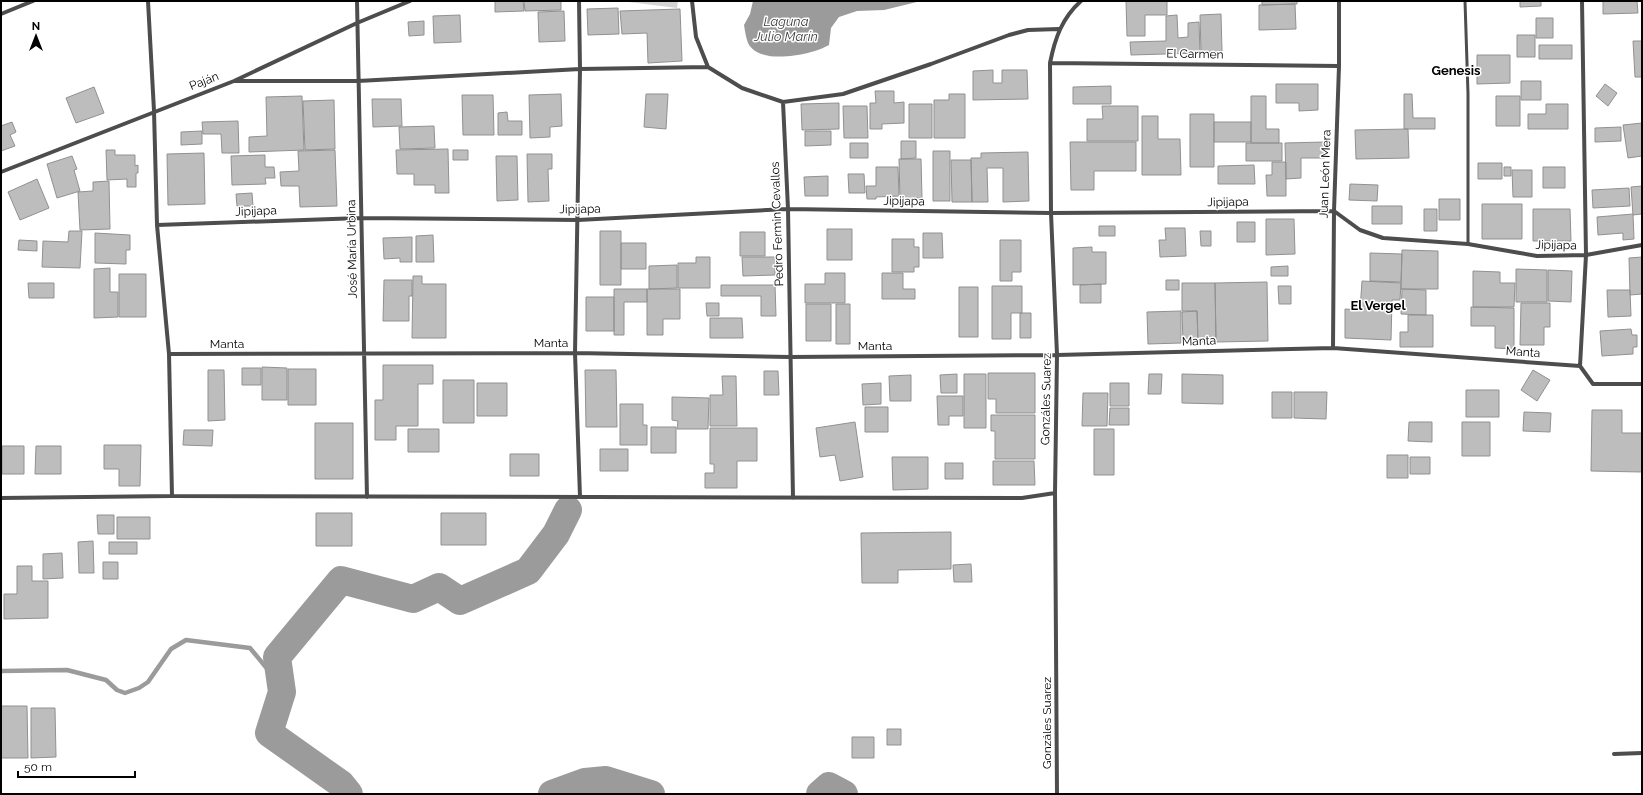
<svg xmlns="http://www.w3.org/2000/svg" width="1643" height="795" viewBox="0 0 1643 795" font-family="Raleway,sans-serif">
  <style>
    .green { fill: #d4d4d4 }
    .water { fill: #9b9b9b }
    .lines { fill: none; stroke-linecap: round; stroke-linejoin: round }
    .stream { stroke: #9b9b9b; stroke-width: 4.5 }
    .river { stroke: #9b9b9b; stroke-width: 28 }
    .building { fill: #bdbdbd; stroke: #919191 }
    .lane { stroke: #4d4d4d; stroke-width: 3 }
    .street { stroke: #4d4d4d; stroke-width: 4 }
    .labels { text-anchor: middle; stroke-width: 3; stroke-linejoin: round; paint-order: stroke }
    .street-label { font-size: 12px; fill: #000; stroke: #fff }
    .water-label { font-size: 13px; font-style: italic; fill: #3c3c3c; stroke: #fff }
    .neighbourhood-label { font-size: 13px; font-weight: bold; fill: #000; stroke: #fff }
  </style>
  <rect width="100%" height="100%" fill="#fff"/>
  <path class="green" d="M621,1H678L677,8Z"/>
  <path class="water" d="M753,1H921L884,10L857,11L839,17L831,28L829,45C812,55 759,66 748,43C746,38 745,31 744,25L750,14Z"/>
  <g class="lines">
    <path class="stream" d="M1,671L67,670L106,680L117,690L125,693L139,688L148,682L171,649L186,640L250,648L269,671L282,692"/>
    <path class="river" d="M349,794L341,784L269,733L282,692L277,657L341,580L413,599L439,587L460,601L528,571L556,534L568,510
      M552,794L585,782L606,780L651,794
      M820,794L829,786L844,794"/>
  </g>
  <path class="building" d="M495,1H523L524,11L495,12Z
    M524,1H561V10L525,11Z
    M1126,1H1167V15H1145V36H1127Z
    M1262,1H1297V4L1262,5Z
    M1520,1H1541V6L1520,7Z
    M1603,1H1637L1638,13L1603,14Z
    M1295,4L1296,29L1259,30V5Z
    M618,8L619,34L588,35L587,9Z
    M680,9L682,61L648,63L647,33L622,34L620,11Z
    M564,11L565,41L539,42L538,12Z
    M1221,14L1222,51L1201,52L1200,15Z
    M460,15L461,42L434,43L433,16Z
    M1177,15L1178,38L1188,37V23L1199,22L1200,53L1131,55L1130,42L1166,41V16Z
    M1536,18H1553V38H1536Z
    M424,21V35L409,36L408,22Z
    M1517,35H1535V57H1517Z
    M1633,41H1642V77H1635Z
    M1539,45H1572V59H1539Z
    M1477,55H1510V83L1477,84Z
    M993,70V83H1002V70H1027L1028,99L973,100V71Z
    M1521,81H1541V100H1521Z
    M1276,84H1318V110L1299,111V103H1276Z
    M1605,84L1617,93L1608,106L1596,96Z
    M1111,86V104H1073V87Z
    M94,87L104,113L76,123L66,98Z
    M875,91H894V103L904,102V123L882,124V129H870V103H876Z
    M561,94L562,126L550,127V137L530,138L529,95Z
    M646,94H668L666,129L644,127Z
    M949,94H965V138H934V100H949Z
    M1404,94H1412L1413,118H1435V129H1404Z
    M462,95H493L494,135H463Z
    M302,96L304,150L249,152V137L267,136L266,97Z
    M1251,96H1266V129H1279V143H1251Z
    M1496,96H1520V126H1496Z
    M372,99H401L402,126L373,127Z
    M334,100L335,149L305,150L303,101Z
    M839,103V129L802,130L801,104Z
    M909,104H932V138H909Z
    M1546,104H1568V129H1528V114H1546Z
    M843,106H867L868,138H844Z
    M1102,106H1138V141H1087V119H1103Z
    M507,112L508,121H522V135H498V113Z
    M1190,114H1214V167H1190Z
    M1142,116H1158V139H1180L1181,175H1142Z
    M238,121L239,153H222L221,134H203L202,122Z
    M12,122L16,132L10,135L15,146L1,151V126Z
    M1214,122H1251V142H1214Z
    M1642,123V156L1628,158L1623,125Z
    M434,126L435,148L400,149L399,127Z
    M1621,127V141L1595,142V128Z
    M1408,129L1409,158L1356,159L1355,130Z
    M202,131V144L181,145V132Z
    M805,131H831V145L805,146Z
    M901,141H916V158L901,159Z
    M1070,142H1136V171H1094V190H1071Z
    M1324,142L1325,158H1301V178L1286,179L1285,143Z
    M850,143H868V158H850Z
    M1246,143H1282V161H1246Z
    M448,149L449,193H435V185H414V174H397L396,150Z
    M106,150H115V155H135V166L138,165V173H136V187H127V179L107,180Z
    M335,150L337,206L300,207L299,186H281L280,172L299,171L298,151Z
    M453,150H468V160H453Z
    M933,151H950V201H933Z
    M1028,152L1029,201L1003,202V168H987L988,202H972L971,158H981V153Z
    M204,153L205,204L168,205L167,154Z
    M527,154H552V169H548L549,201L528,202Z
    M265,155V167H274L275,178H265L266,184L232,185L231,156Z
    M72,156L77,169L74,170L80,191L57,198L47,164Z
    M496,156H517L518,200L497,201Z
    M899,159H921L922,198L900,199Z
    M951,160H971L972,202H952Z
    M1272,162H1286V196H1267L1266,175H1272Z
    M1478,163H1502V179H1478Z
    M1254,165L1255,184H1218V166Z
    M876,167H898L899,196L876,197V199H867L866,186H876Z
    M1504,167H1511V176H1504Z
    M1543,167H1565V188H1543Z
    M1512,170H1532V197H1513Z
    M848,174H864L865,193H849Z
    M828,176V196H805L804,177Z
    M37,179L49,208L20,220L8,192Z
    M109,181L110,229L80,230L78,192L93,191V182Z
    M1350,184L1378,185L1377,201L1349,200Z
    M1642,186V214L1633,215L1631,187Z
    M1629,188L1630,206L1593,208L1592,190Z
    M252,193L253,206H237L236,194Z
    M1439,199H1460V220H1439Z
    M1482,204H1522V239H1482Z
    M1372,206H1402V224H1372Z
    M1424,209H1437V231H1424Z
    M1533,209H1570L1571,241H1533Z
    M1633,214L1634,239L1623,240V233L1598,235L1597,217Z
    M1266,219H1294L1295,254L1266,255Z
    M1237,222H1255V242H1237Z
    M1099,226H1115V236H1099Z
    M1165,228H1185L1186,256L1160,257L1159,240H1166Z
    M827,229H852V260H827Z
    M69,231H82L80,268L42,267L43,241L68,242Z
    M600,231H621V285H600Z
    M1200,231H1211V246H1201Z
    M740,232H765V256H740Z
    M95,233L130,235V250H126V264L95,263Z
    M923,233H942L943,258H923Z
    M433,235L434,262H416V236Z
    M412,237V262H400V258L384,259L383,238Z
    M892,239H914V247H919V267H914V272H892Z
    M19,240L37,241V251L18,250Z
    M1000,240H1021V272H1012V281H1000Z
    M621,243H646V269H621Z
    M1092,247V252H1106V284L1073,285V248Z
    M1402,250L1438,251V289H1401Z
    M1370,253L1402,254L1401,282L1370,281Z
    M696,257H710V288H678V263H696Z
    M742,257H775V275L743,276Z
    M1642,257V294L1630,295L1629,258Z
    M677,265V288L649,289V266Z
    M1288,266V276H1271V267Z
    M110,268V292H118V317L94,318V269Z
    M1516,269L1547,270V302H1516Z
    M1548,270L1572,271L1571,302L1548,301Z
    M1473,271L1500,272V283H1515L1514,307H1473Z
    M825,273H845V303H805V284H825Z
    M882,273H903V289H915V299H882Z
    M119,274H146V317H119Z
    M413,276H422V284H446V338H412Z
    M384,280H412V296H409V321H383Z
    M1166,280H1179V290H1166Z
    M1362,281L1401,283L1400,300H1392L1391,340L1345,338V309L1360,310Z
    M1267,282L1268,341L1216,342L1215,283Z
    M28,283H54V298H29Z
    M1182,283H1215L1216,342H1198L1197,311H1182Z
    M1101,284V303H1080V285Z
    M721,285H775L776,316H761V296H721Z
    M992,286H1022V313H1011V339H992Z
    M1278,286H1291V304H1279Z
    M959,287H978V337H959Z
    M614,289H647V302H624V335H614Z
    M647,289H680V319H663V335H647Z
    M1402,289L1426,290V315L1401,314Z
    M1607,290H1630L1631,316L1608,317Z
    M586,297H614V331H586Z
    M706,303H719V316H707Z
    M1521,303H1550V327H1544V345H1520Z
    M806,304H831V341H806Z
    M836,304H850V344H836Z
    M1471,307L1514,308V349L1495,348V326H1471Z
    M1181,311V343L1148,344L1147,312Z
    M1197,311L1198,342H1183L1182,312Z
    M1020,313H1031V338H1020Z
    M1408,315H1433V347H1400V332H1408Z
    M710,318H742L743,338H710Z
    M1631,329L1632,335H1637V347H1633V354L1602,356L1600,331Z
    M383,365H433V384H418V426H396V440H375V400H383Z
    M262,367L287,368V400H262Z
    M242,368H261V385H242Z
    M288,369H316V405H288Z
    M208,370H224L225,420L208,421Z
    M585,370H616L617,427H586Z
    M1533,370L1550,380L1537,401L1521,390Z
    M764,371H778L779,395H764Z
    M988,373H1035V413H996V399H988Z
    M957,374V393H941L940,375Z
    M964,374H986V428H964Z
    M1149,374H1162L1161,394H1148Z
    M1182,374L1223,375V404L1182,403Z
    M911,375V401H890L889,376Z
    M722,376H736L737,426H710V395H723Z
    M443,380H474V423H443Z
    M477,383H507V416H477Z
    M881,383V404L863,405L862,384Z
    M1110,383H1129V406H1110Z
    M1466,390H1499V417H1466Z
    M1272,392H1292V418H1272Z
    M1294,392H1327L1326,419L1294,418Z
    M1083,393H1108L1107,426H1082Z
    M937,396H963V416H949V425H938Z
    M672,397L709,398L708,429H677L678,421L672,420Z
    M620,404H643V425H647V445H620Z
    M865,407H888V432H865Z
    M1110,408H1129V425H1109Z
    M1592,410H1622V433H1642V472L1591,471Z
    M1524,412L1551,413L1550,432L1523,431Z
    M991,415H1035V459H995V431H991Z
    M855,422L863,477L840,481L835,455L820,457L816,428Z
    M1409,422H1432V442L1408,441Z
    M1462,422H1490V456H1462Z
    M315,423H353V479H315Z
    M651,427H676V453H651Z
    M710,428H757V461H737V488H705V473H714V464H710Z
    M408,429H439V452H408Z
    M1094,429H1114V475H1094Z
    M184,430H213L212,446L183,445Z
    M104,445H141L140,486H119V469H104Z
    M2,446H24V474H2Z
    M36,446H61V474H35Z
    M600,449H628V471H600Z
    M510,454H539V476H510Z
    M1387,455H1408V478H1387Z
    M892,457H928V489L893,490Z
    M1410,457H1430V474H1410Z
    M993,461H1034L1035,485H993Z
    M945,463H963V479H945Z
    M316,513H352V546H316Z
    M441,513H486V545H441Z
    M97,515H114V534H98Z
    M117,517H150V539H117Z
    M951,532V569L898,570V583H862L861,533Z
    M93,541L94,573H79L78,542Z
    M109,542H137V554H109Z
    M62,553L63,578L43,579V554Z
    M103,562H118V579H103Z
    M971,564L972,582H954L953,565Z
    M17,566H32V581H48V618L4,619V594H17Z
    M1,706H27L28,758H1Z
    M31,708H55L56,757L31,758Z
    M887,729H901V745H887Z
    M852,737H874V758H852Z"/>
  <g class="lines">
    <path class="lane" d="M1465,1L1468,94V244"/>
    <path class="street" d="M148,1L154,111L157,225L169,354L172,496
      M357,1L367,497
      M579,1L580,69L575,353L580,497
      M692,1L696,37L708,67L742,88L783,102L843,94L931,64L1009,35L1028,30L1059,29
      M1582,1L1586,255L1580,366L1593,384H1642
      M1,14L33,1
      M1050,63L1339,66
      M234,81H358L580,69L708,67
      M783,102L788,209L793,498
      M1,172L234,81L357,23L410,1
      M157,225L361,218L578,220L788,209L1051,213L1334,211L1360,230L1383,238L1468,244L1537,256L1586,255L1642,245
      M1333,348L1334,211L1339,66V1
      M169,354L575,353L790,357L1057,355L1333,348L1580,366
      M1,498L172,496L1022,498L1055,493
      M1614,754L1642,753
      M1057,794L1055,493L1057,355L1051,213L1050,63C1055,38 1062,18 1081,1"/>
  </g>
  <g class="labels">
    <g class="street-label">
      <text transform="translate(1195 54) rotate(1)" y="4">El Carmen</text>
      <text transform="translate(204 81) rotate(-21)" y="4">Paján</text>
      <text transform="translate(1325 174) rotate(-88)" y="4">Juan León Mera</text>
      <text transform="translate(904 201) rotate(1)" y="4">Jipijapa</text>
      <text transform="translate(1228 202) rotate(-1)" y="4">Jipijapa</text>
      <text transform="translate(580 209) rotate(-1)" y="4">Jipijapa</text>
      <text transform="translate(256 211) rotate(-2)" y="4">Jipijapa</text>
      <text transform="translate(777 224) rotate(-92)" y="4">Pedro Fermin Cevallos</text>
      <text transform="translate(1556 245) rotate(1)" y="4">Jipijapa</text>
      <text transform="translate(352 249) rotate(-91)" y="4">José María Urbina</text>
      <text transform="translate(1199 341) rotate(-2)" y="4">Manta</text>
      <text x="551" y="347">Manta</text>
      <text x="227" y="348">Manta</text>
      <text x="875" y="350">Manta</text>
      <text transform="translate(1523 352) rotate(4)" y="4">Manta</text>
      <text transform="translate(1046 399) rotate(-89)" y="4">Gonzáles Suarez</text>
      <text transform="translate(1047 723) rotate(-90)" y="4">Gonzáles Suarez</text>
    </g>
    <g class="water-label">
      <text x="786" y="26">Laguna<tspan x="786" dy="15">Julio Marín</tspan></text>
    </g>
    <g class="neighbourhood-label">
      <text x="1456" y="75">Genesis</text>
      <text x="1378" y="310">El Vergel</text>
    </g>
  </g>
  <rect width="1643" height="795" fill="none" stroke="#000000" stroke-width="4"/>
  <g transform="translate(36 36)" stroke="#ffffff" stroke-width="3" paint-order="stroke">
  <path d="M0-3L7 15L0 10L-7 15Z" fill="#000000"/>
  <text y="-6" font-size="11" font-weight="bold" text-anchor="middle" fill="#000000">N</text>
  </g>
  <path d="M18 771v6h117v-6" fill="none" stroke="#000000" stroke-width="2"/>
  <text x="24" y="771" font-size="12" fill="#000000" stroke="#ffffff" stroke-width="3" paint-order="stroke">50 m</text>
</svg>
